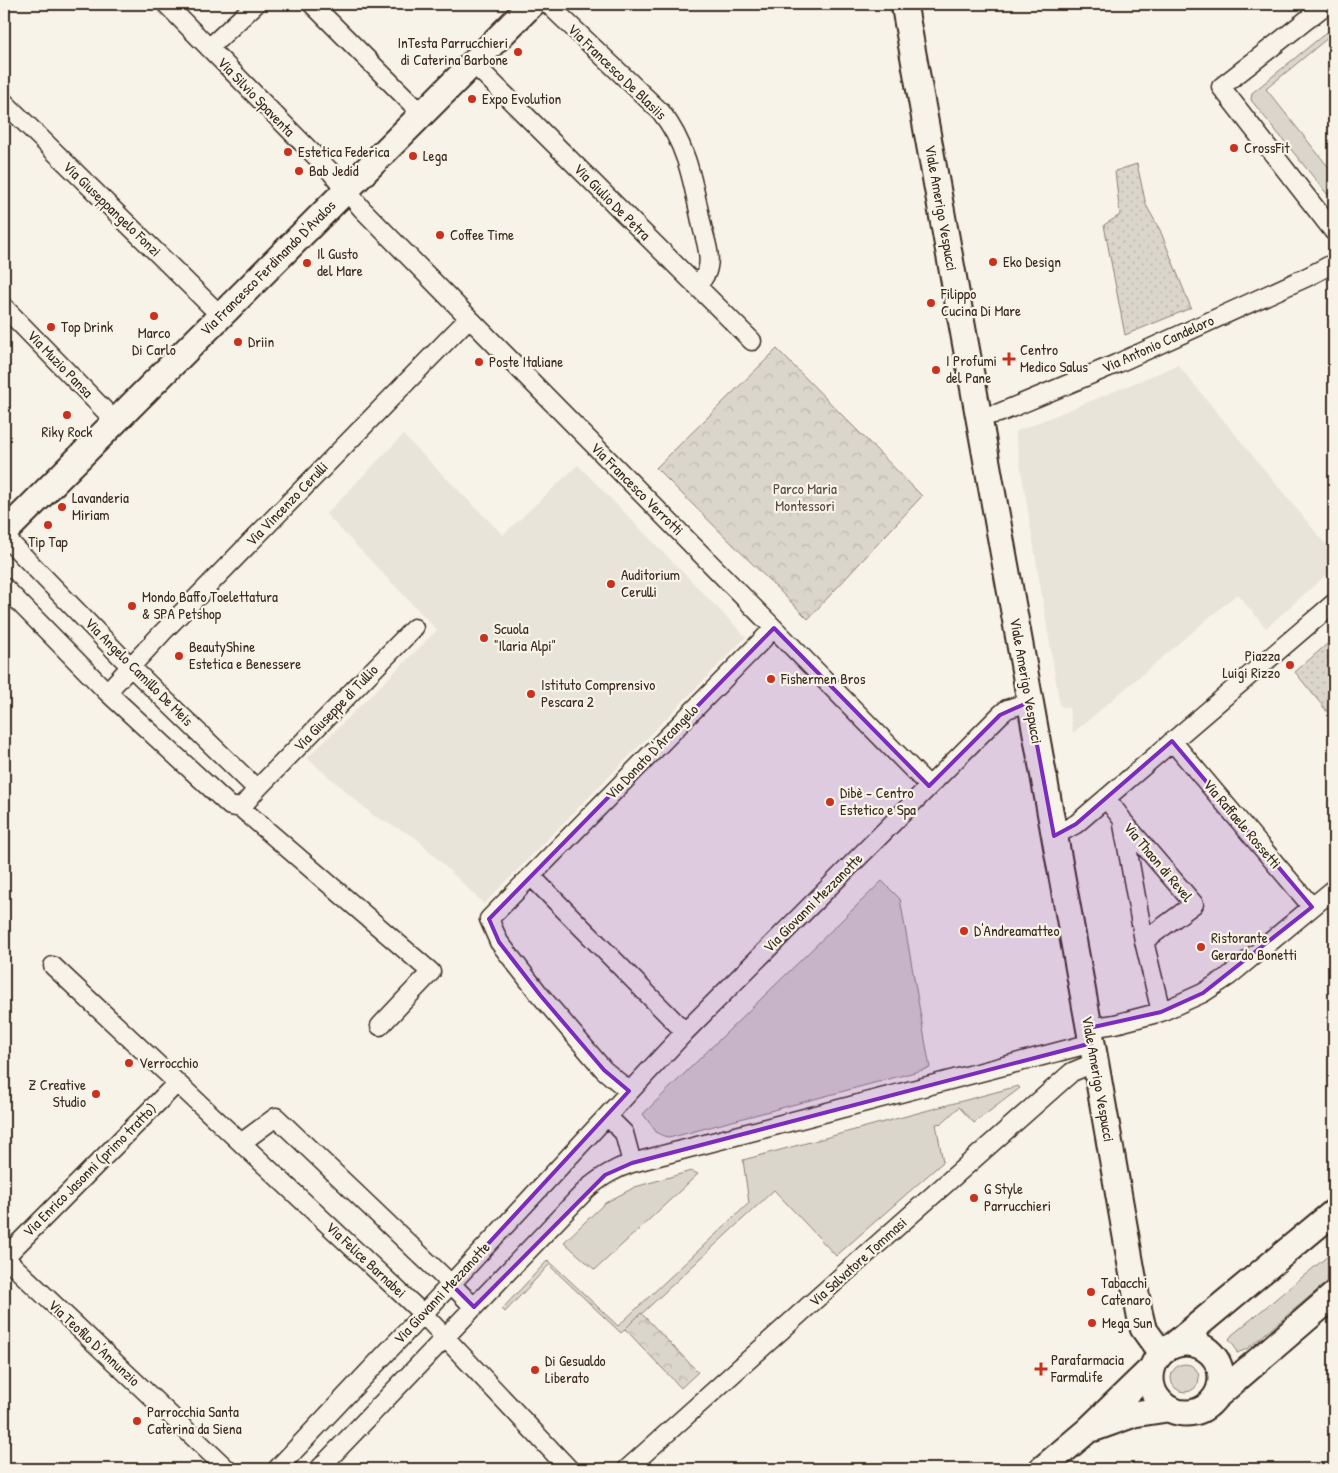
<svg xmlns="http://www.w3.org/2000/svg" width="1338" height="1473" viewBox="0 0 1338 1473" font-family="'Patrick Hand',sans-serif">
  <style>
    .built { fill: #e9e4d9 }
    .grass { fill: #dbd6cb; stroke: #8b8074 }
    .forest { fill: url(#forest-crowns); stroke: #8b8074 }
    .garden { fill: url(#garden-dots); stroke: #8b8074 }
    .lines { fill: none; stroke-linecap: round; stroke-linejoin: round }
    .street-casing { stroke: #3b2a1e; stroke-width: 21 }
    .secondary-casing { stroke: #3b2a1e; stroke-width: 29 }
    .street { stroke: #f7f3e8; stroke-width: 18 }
    .secondary { stroke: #f7f3e8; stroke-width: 25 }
    .marked { fill: #7b2cbf; fill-opacity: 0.2; stroke: #7b2cbf; stroke-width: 4; stroke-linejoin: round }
    .poi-dot { fill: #c8321e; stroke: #f7f3e8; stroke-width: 2 }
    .labels { text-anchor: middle; stroke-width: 4.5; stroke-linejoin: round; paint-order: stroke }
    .poi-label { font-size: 15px; fill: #3b2a1e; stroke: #f7f3e8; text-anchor: start }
    .street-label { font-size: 15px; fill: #3b2a1e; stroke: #f7f3e8 }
    .park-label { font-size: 15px; fill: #5b4c41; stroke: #f7f3e8 }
  </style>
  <defs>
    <pattern id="forest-crowns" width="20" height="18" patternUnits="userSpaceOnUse" patternTransform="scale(1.25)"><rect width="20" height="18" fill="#dbd6cb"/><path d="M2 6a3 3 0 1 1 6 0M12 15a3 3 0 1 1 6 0" fill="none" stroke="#bdb8ae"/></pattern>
    <pattern id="garden-dots" width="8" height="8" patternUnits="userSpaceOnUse" patternTransform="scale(1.25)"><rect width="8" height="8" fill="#dbd6cb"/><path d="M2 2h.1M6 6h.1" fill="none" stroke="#bdb8ae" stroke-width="1.8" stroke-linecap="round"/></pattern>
  </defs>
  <rect width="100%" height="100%" fill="#f7f3e8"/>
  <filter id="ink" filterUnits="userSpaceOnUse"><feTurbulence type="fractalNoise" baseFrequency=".02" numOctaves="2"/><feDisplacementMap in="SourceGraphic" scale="10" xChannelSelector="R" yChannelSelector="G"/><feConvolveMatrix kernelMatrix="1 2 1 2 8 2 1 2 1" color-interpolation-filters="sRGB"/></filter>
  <g filter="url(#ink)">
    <path class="built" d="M1178,365L1334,554V568L1266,628L1237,594L1073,733L1069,708L1060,706L1015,432Z
      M403,435L503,535L578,465L746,637L484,904L415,837L374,816L307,758L437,630L326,514Z"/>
    <path class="grass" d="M1327,32L1330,36L1266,89L1334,174V190L1328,195L1251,100L1252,93Z
      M882,881L900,899L930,1068L669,1138L657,1133L643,1114Z
      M1018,1086L1020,1088L974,1123L959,1107L942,1123L936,1124L943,1162L836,1256L774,1190L621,1333L549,1265L505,1312L502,1309L548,1260L618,1326L749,1203L743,1160Z
      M691,1171L698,1174L595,1270L564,1242L605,1203L635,1187Z
      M1334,1251V1276L1247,1349L1237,1353L1234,1345L1229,1339L1232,1335Z
      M1171 1378a14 14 0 1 1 28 0a14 14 0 1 1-28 0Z"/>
    <path class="forest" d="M777,349L922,496L808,619L656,468Z
      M641,1313L698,1372L681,1388L625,1329Z"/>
    <path class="garden" d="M1137,164L1146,205L1160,230L1191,308L1125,335L1104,225L1120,215L1115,171Z
      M1334,638V720L1295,672Z"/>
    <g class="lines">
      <defs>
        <path id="street" d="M166,4L331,172L362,209L929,786
          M312,4L422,114
          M548,4L661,112C688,146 693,184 702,226C705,239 711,254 708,267C707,275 701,281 696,286
          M1327,4L1221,87L1334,232
          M209,48L256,4
          M473,63L752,341
          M4,102L221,316
          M4,307L115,421
          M979,417L999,413L1116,364L1307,277L1334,263
          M4,536L130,666L257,789
          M4,587L107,692L230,806L241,808L431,972L380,1026
          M107,692L162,633L469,318
          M1172,741L1312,907
          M1106,798L1122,819L1144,941L1161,1012
          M241,808L257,789L414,628
          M1122,820L1194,904L1144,941
          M1054,836L1076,824L1334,603
          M531,876L685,1032
          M53,966L423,1314L569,1469
          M1089,1028L1115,1024L1161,1012L1203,993L1229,976L1334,889
          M629,1091L604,1070L540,995L499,942L489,919L774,628
          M607,1116L624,1133L632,1163
          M241,1143L276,1117L451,1284L474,1307
          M4,1257L227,1469
          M4,1258L177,1083
          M277,1469L423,1314L685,1032L1000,715L1007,709L1029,702
          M319,1469L588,1188C603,1176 614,1169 632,1163L1092,1043
          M627,1469L844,1274L1072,1072L1084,1067L1096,1065"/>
        <path id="secondary" d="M904,4L1096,1065L1139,1311L1143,1328L1161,1353
          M4,533L532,4
          M1151 1378a35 35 0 1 1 70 0a35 35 0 1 1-70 0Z
          M1175,1344L1334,1212
          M1217,1396L1334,1295
          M1095,1428L1134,1414L1167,1409
          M1042,1469L1088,1430L1151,1369"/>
      </defs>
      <use href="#street" class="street-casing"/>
      <use href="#secondary" class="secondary-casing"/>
      <use href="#street" class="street"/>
      <use href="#secondary" class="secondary"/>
    </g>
  </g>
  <path class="marked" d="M774,628L929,786L1000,715L1029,702L1054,836L1076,824L1172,741L1312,907L1203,993L1161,1012L1089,1028L1092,1043L632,1163L605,1175L474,1307L451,1284L629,1091L604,1070L540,995L499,942L489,919Z"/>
  <g class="poi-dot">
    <circle cx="518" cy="52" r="5"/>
    <circle cx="472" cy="99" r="5"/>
    <circle cx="1234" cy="148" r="5"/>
    <circle cx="288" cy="152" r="5"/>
    <circle cx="413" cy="156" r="5"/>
    <circle cx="299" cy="171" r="5"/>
    <circle cx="440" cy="235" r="5"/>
    <circle cx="993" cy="262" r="5"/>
    <circle cx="307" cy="263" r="5"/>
    <circle cx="931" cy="303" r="5"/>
    <circle cx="154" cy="316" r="5"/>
    <circle cx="51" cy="327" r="5"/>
    <circle cx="238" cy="342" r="5"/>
    <path d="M1006.5 351.5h5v5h5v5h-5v5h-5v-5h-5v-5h5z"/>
    <circle cx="479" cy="362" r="5"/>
    <circle cx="936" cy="370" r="5"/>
    <circle cx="67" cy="415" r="5"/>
    <circle cx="62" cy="507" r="5"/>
    <circle cx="48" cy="525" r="5"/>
    <circle cx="611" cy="584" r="5"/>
    <circle cx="132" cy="606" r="5"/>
    <circle cx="484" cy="638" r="5"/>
    <circle cx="179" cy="656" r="5"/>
    <circle cx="1290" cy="665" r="5"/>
    <circle cx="771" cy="679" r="5"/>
    <circle cx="531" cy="694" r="5"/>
    <circle cx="830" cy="802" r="5"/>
    <circle cx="964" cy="931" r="5"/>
    <circle cx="1201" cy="947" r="5"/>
    <circle cx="129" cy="1063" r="5"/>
    <circle cx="96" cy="1094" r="5"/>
    <circle cx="974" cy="1198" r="5"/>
    <circle cx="1091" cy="1292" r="5"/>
    <circle cx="1092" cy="1323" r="5"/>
    <path d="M1038.5 1361.5h5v5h5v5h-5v5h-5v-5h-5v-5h5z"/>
    <circle cx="535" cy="1370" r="5"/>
    <circle cx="137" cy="1421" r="5"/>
  </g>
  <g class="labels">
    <g class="poi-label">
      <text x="508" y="48" text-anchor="end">InTesta Parrucchieri<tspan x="508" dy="17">di Caterina Barbone</tspan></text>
      <text x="482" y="104">Expo Evolution</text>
      <text x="1244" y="153">CrossFit</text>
      <text x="298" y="157">Estetica Federica</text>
      <text x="423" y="161">Lega</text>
      <text x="309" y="176">Bab Jedid</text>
      <text x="450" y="240">Coffee Time</text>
      <text x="317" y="259">Il Gusto<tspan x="317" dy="17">del Mare</tspan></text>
      <text x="1003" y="267">Eko Design</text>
      <text x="941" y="299">Filippo<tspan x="941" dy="17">Cucina Di Mare</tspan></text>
      <text x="61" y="332">Top Drink</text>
      <text x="154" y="338" text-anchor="middle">Marco<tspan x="154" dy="17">Di Carlo</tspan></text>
      <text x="248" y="347">Driin</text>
      <text x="1020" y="355">Centro<tspan x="1020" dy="17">Medico Salus</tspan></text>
      <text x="946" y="366">I Profumi<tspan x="946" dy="17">del Pane</tspan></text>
      <text x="489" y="367">Poste Italiane</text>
      <text x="67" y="437" text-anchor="middle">Riky Rock</text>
      <text x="72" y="503">Lavanderia<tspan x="72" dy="17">Miriam</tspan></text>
      <text x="48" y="547" text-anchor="middle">Tip Tap</text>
      <text x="621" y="580">Auditorium<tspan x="621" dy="17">Cerulli</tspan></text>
      <text x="142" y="602">Mondo Baffo Toelettatura<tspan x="142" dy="17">&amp; SPA Petshop</tspan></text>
      <text x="494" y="634">Scuola<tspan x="494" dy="17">"Ilaria Alpi"</tspan></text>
      <text x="189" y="652">BeautyShine<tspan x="189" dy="17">Estetica e Benessere</tspan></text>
      <text x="1280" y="661" text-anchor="end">Piazza<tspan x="1280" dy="17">Luigi Rizzo</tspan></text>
      <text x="781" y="684">Fishermen Bros</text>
      <text x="541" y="690">Istituto Comprensivo<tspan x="541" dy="17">Pescara 2</tspan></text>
      <text x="840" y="798">Dibè - Centro<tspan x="840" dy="17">Estetico e Spa</tspan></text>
      <text x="974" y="936">D'Andreamatteo</text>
      <text x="1211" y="943">Ristorante<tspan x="1211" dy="17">Gerardo Bonetti</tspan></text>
      <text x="139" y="1068">Verrocchio</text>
      <text x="86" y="1090" text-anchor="end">Z Creative<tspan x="86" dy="17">Studio</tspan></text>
      <text x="984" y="1194">G Style<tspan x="984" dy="17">Parrucchieri</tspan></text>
      <text x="1101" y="1288">Tabacchi<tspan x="1101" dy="17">Catenaro</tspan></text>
      <text x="1102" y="1328">Mega Sun</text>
      <text x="1051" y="1365">Parafarmacia<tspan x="1051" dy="17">Farmalife</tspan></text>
      <text x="545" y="1366">Di Gesualdo<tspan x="545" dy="17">Liberato</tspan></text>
      <text x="147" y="1417">Parrocchia Santa<tspan x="147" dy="17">Caterina da Siena</tspan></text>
    </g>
    <g class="street-label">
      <text transform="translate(617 72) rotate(44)" y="5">Via Francesco De Blasiis</text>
      <text transform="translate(256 97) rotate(46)" y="5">Via Silvio Spaventa</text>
      <text transform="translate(612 202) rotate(45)" y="5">Via Giulio De Petra</text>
      <text transform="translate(941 208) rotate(80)" y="5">Viale Amerigo Vespucci</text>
      <text transform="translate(112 209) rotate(44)" y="5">Via Giuseppangelo Fonzi</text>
      <text transform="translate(268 268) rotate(-45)" y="5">Via Francesco Ferdinando D'Avalos</text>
      <text transform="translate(1158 344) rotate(-24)" y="5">Via Antonio Candeloro</text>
      <text transform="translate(60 364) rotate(46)" y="5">Via Muzio Pansa</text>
      <text transform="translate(637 489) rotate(45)" y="5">Via Francesco Verrotti</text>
      <text transform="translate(287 504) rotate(-46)" y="5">Via Vincenzo Cerulli</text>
      <text transform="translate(139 672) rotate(45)" y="5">Via Angelo Camillo De Meis</text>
      <text transform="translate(1026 681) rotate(80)" y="5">Viale Amerigo Vespucci</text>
      <text transform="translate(336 708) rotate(-46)" y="5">Via Giuseppe di Tullio</text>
      <text transform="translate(652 752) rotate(-46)" y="5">Via Donato D'Arcangelo</text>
      <text transform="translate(1242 824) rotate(50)" y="5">Via Raffaele Rossetti</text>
      <text transform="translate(1158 862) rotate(50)" y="5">Via Thaon di Revel</text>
      <text transform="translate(813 903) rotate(-45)" y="5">Via Giovanni Mezzanotte</text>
      <text transform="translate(1098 1079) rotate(80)" y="5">Viale Amerigo Vespucci</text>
      <text transform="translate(90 1170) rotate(-45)" y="5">Via Enrico Jasonni (primo tratto)</text>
      <text transform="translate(366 1260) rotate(43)" y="5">Via Felice Barnabei</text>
      <text transform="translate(858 1262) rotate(-42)" y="5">Via Salvatore Tommasi</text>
      <text transform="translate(442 1293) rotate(-47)" y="5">Via Giovanni Mezzanotte</text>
      <text transform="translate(94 1343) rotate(43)" y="5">Via Teofilo D'Annunzio</text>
    </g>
    <g class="park-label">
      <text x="805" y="494">Parco Maria<tspan x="805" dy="17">Montessori</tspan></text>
    </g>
  </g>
  <rect width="1338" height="1473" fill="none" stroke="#f7f3e8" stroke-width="20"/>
  <rect x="10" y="10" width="1318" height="1453" fill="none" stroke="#3b2a1e" stroke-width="2" filter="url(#ink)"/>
</svg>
